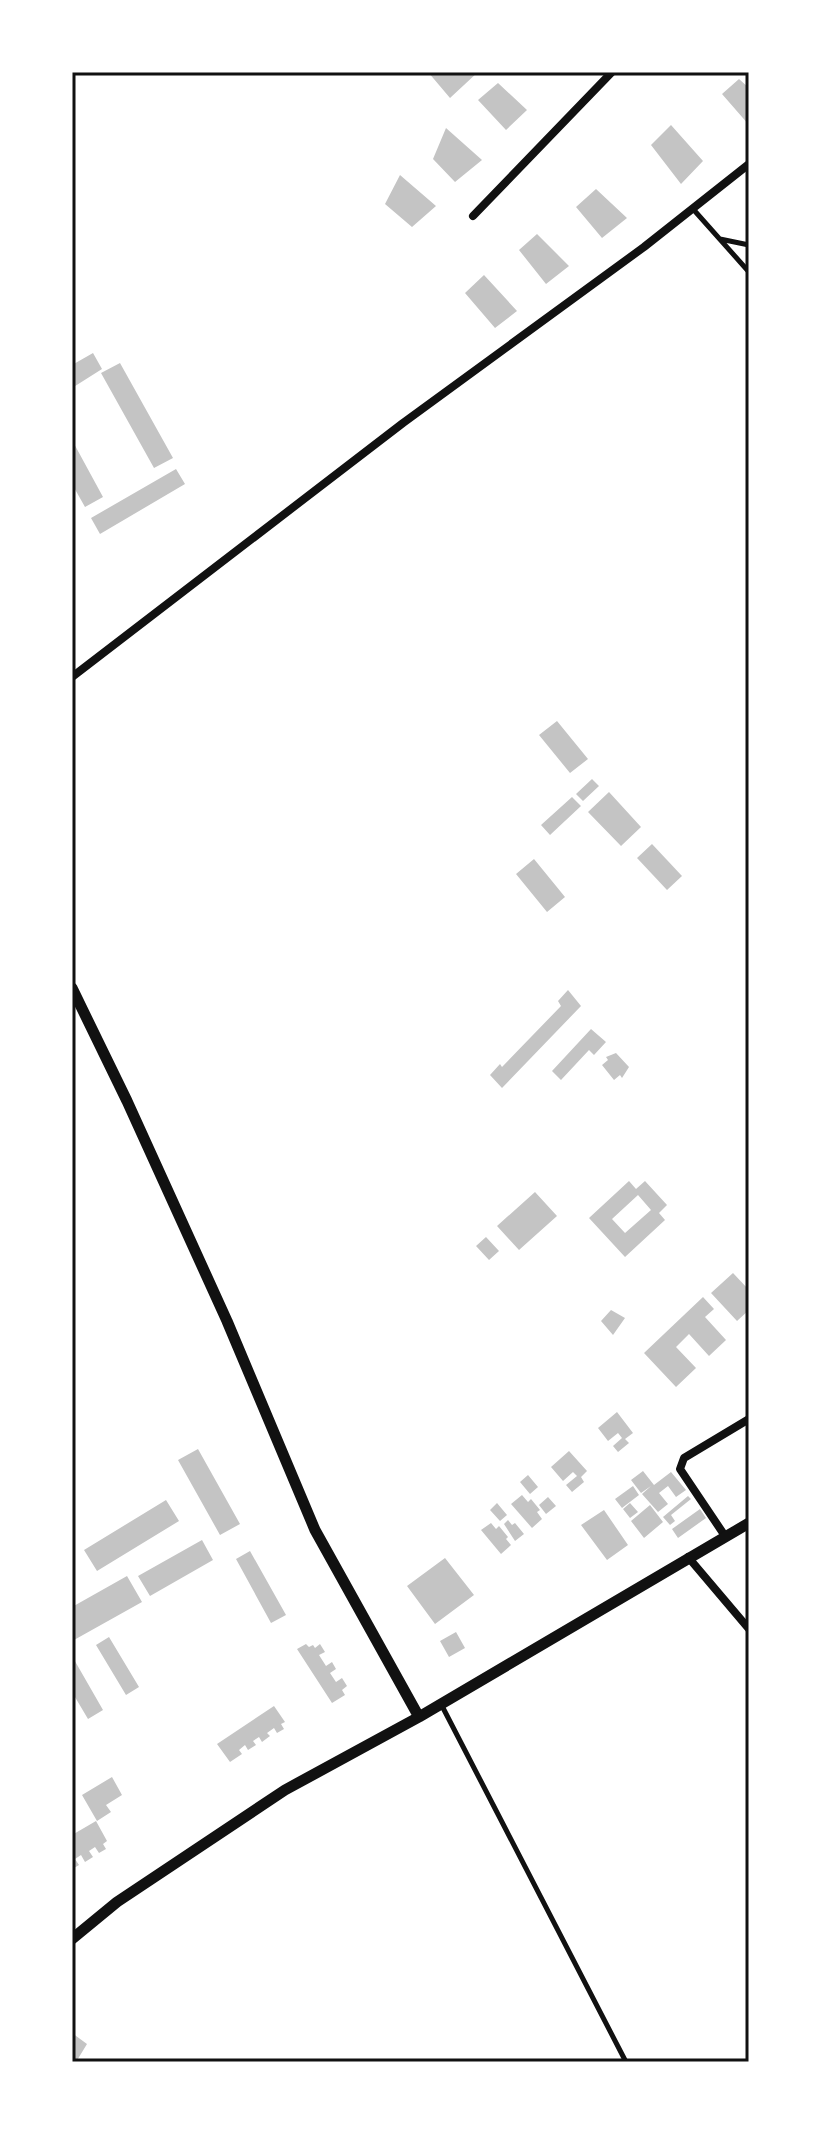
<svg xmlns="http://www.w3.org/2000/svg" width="821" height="2134" viewBox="0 0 821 2134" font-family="'Times New Roman',serif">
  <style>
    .building { fill: #c4c4c4; fill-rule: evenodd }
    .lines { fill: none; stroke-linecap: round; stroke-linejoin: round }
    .service { stroke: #111; stroke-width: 5 }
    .minor { stroke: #111; stroke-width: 8 }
    .tertiary { stroke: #111; stroke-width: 11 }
    .neatline { fill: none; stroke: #111; stroke-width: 3 }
  </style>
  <rect width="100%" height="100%" fill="#fff"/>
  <path class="building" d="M428,72H478L450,98Z
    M739,79L749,88V125L722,94Z
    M498,83L527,110L506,130L478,100Z
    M671,125L703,161L681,184L651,145Z
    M446,128L482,160L455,182L433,159Z
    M400,175L436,206L412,227L385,204Z
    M596,189L627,218L602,238L576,207Z
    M537,234L569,266L546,284L519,250Z
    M484,275L517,311L495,328L465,293Z
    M93,353L102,369L72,388V365Z
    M120,363L173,458L154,468L101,373Z
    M72,440L103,497L85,507L72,484Z
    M176,469L185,484L100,534L91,518Z
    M557,721L588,759L570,773L539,735Z
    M592,779L599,786L583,801L576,794Z
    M609,792L641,827L621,846L588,812Z
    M572,797L581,806L550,835L541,825Z
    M652,844L682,876L667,890L637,858Z
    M534,859L565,897L547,912L516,874Z
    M568,990L581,1006L502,1088L490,1075L500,1064L502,1067L561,1006L558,1001Z
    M591,1029L606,1042L594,1055L589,1050L561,1080L552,1071Z
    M616,1053L629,1067L622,1078L620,1075L614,1080L602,1065L608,1060L606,1057Z
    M629,1181L636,1189L645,1181L667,1205L659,1213L665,1220L625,1257L589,1218ZM638,1195L651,1210L625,1233L612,1219Z
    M535,1192L557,1216L519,1250L497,1226Z
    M486,1237L499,1251L489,1260L476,1246Z
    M733,1273L749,1290V1310L737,1321L711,1293Z
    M703,1297L714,1309L705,1317L726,1340L709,1356L689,1334L676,1347L696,1368L676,1387L644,1353Z
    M611,1310L625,1318L613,1335L601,1321Z
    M617,1412L633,1433L625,1439L629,1443L618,1452L613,1446L622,1438L618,1433L608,1441L598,1428Z
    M198,1449L240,1524L220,1535L178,1460Z
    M569,1451L587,1471L581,1477L584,1482L572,1492L566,1485L577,1476L573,1472L563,1481L551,1467Z
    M643,1471L654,1485L671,1472L686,1490L676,1497L668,1486L659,1493L668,1504L658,1512L642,1494L651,1486L641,1493L631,1480Z
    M528,1475L538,1487L530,1494L520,1482Z
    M633,1486L639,1495L622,1508L615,1499Z
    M522,1495L528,1502L531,1499L540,1510L537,1512L542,1519L532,1528L511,1504Z
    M688,1496L691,1499L671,1515L675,1521L670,1525L663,1517Z
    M548,1497L556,1506L546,1514L539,1505Z
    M166,1500L179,1521L97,1571L84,1550Z
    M497,1503L507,1515L500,1521L490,1510Z
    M630,1503L638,1512L630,1518L623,1509Z
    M650,1505L663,1522L644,1538L631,1521Z
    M700,1509L706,1518L678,1538L672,1529Z
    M604,1510L628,1545L607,1560L581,1525Z
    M508,1520L512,1525L515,1523L524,1534L515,1541L504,1524Z
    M491,1523L496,1529L499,1526L508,1537L506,1539L511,1545L501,1554L481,1530Z
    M202,1540L213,1560L150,1596L138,1576Z
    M250,1551L286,1615L271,1623L236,1559Z
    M445,1558L474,1595L435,1624L407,1586Z
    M127,1576L142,1602L74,1640L72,1607Z
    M456,1632L465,1648L449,1657L440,1641Z
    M109,1637L139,1687L126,1695L96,1645Z
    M306,1644L309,1647L313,1645L315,1648L320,1644L325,1652L319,1655L326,1666L332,1662L336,1669L330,1673L336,1682L342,1678L347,1686L342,1690L345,1695L332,1703L297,1649Z
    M72,1656L103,1710L88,1719L72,1692Z
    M274,1706L285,1722L281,1724L284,1729L277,1733L274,1728L267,1733L270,1736L262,1742L259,1737L253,1741L256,1745L248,1750L245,1745L239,1750L242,1754L230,1762L217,1744Z
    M112,1777L122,1795L106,1805L111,1812L97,1821L82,1795Z
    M96,1821L107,1841L103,1844L106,1849L99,1853L95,1847L89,1851L93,1857L85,1862L81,1855L75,1859L79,1865L74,1868L72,1835Z
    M72,2033L87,2044L76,2062H72Z"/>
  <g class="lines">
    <path class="service" d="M693,209L749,272
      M720,239L749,245
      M441,1704L626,2062"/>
    <path class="minor" d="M473,216L612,72
      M72,677L403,423L644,247L749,164
      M725,1536L680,1469L684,1458L749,1419
      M688,1557L749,1629"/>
    <path class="tertiary" d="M72,988L127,1101L227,1321L315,1530L419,1717
      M72,1939L117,1902L285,1790L419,1717L749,1523"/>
  </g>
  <rect width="821" height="2134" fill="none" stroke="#ffffff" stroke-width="148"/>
  <rect x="74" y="74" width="673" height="1986" class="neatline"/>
</svg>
